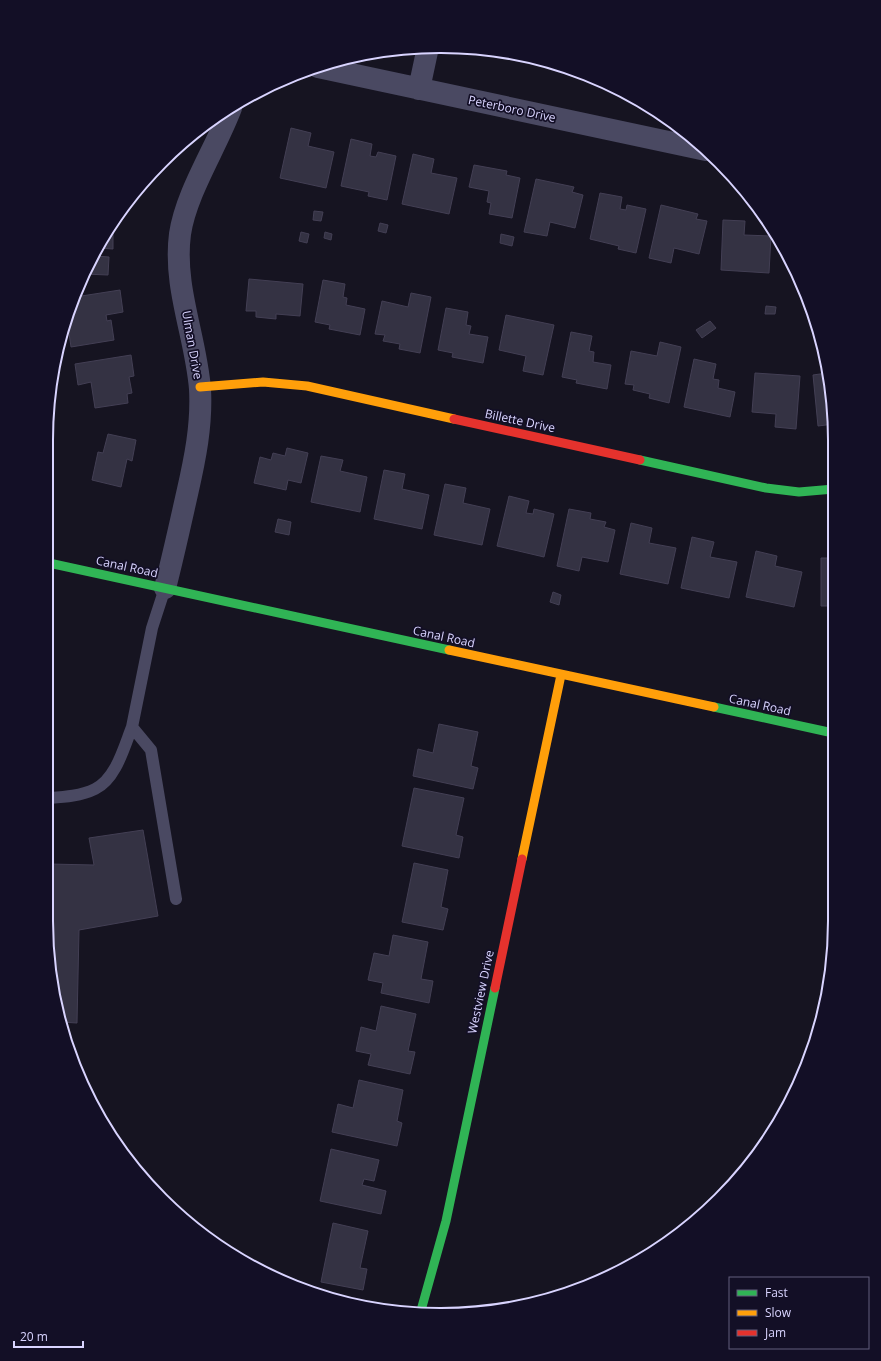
<svg xmlns="http://www.w3.org/2000/svg" width="881" height="1361" viewBox="0 0 881 1361" font-family="'Open Sans',sans-serif">
  <style>
    .building { fill: #343243; stroke: #433f54 }
    .lines { fill: none; stroke-linecap: round; stroke-linejoin: round }
    .lane { stroke: #4a4962; stroke-width: 12 }
    .street { stroke: #4a4962; stroke-width: 22 }
    .fast { stroke: #30b455; stroke-width: 9 }
    .slow { stroke: #ff9f0a; stroke-width: 9 }
    .jam { stroke: #e5322d; stroke-width: 9 }
    .labels { text-anchor: middle; stroke-width: 3.5; stroke-linejoin: round; paint-order: stroke }
    .street-label { font-size: 12px; fill: #d9d4ff; stroke: #130f26 }
    .rim { fill: none; stroke: #d9d4ff; stroke-width: 2 }
  </style>
  <rect width="100%" height="100%" fill="#161421"/>
  <path class="building" d="M291,128L311,133L308,146L334,152L326,188L280,178Z
    M351,139L372,144L370,156L376,157L378,152L396,156L387,200L368,196L369,192L341,186Z
    M413,154L434,159L431,173L457,178L449,214L402,204Z
    M474,165L507,171L506,175L520,178L512,218L489,214L491,203L487,202L489,191L469,187Z
    M536,179L574,187L572,192L583,195L575,228L550,222L547,236L524,232Z
    M600,193L622,197L620,209L626,210L627,205L646,209L636,253L618,249L619,246L590,239Z
    M661,205L698,214L696,219L707,221L699,254L674,248L671,263L649,258Z
    M314,211L323,212L321,221L313,220Z
    M723,220L745,221L744,235L771,236L769,273L721,270Z
    M380,223L388,225L386,233L378,231Z
    M113,226V249L99,248Z
    M301,232L309,234L307,243L299,241Z
    M325,232L332,234L331,240L324,238Z
    M501,234L514,237L512,246L500,243Z
    M96,253L95,256L109,257L108,275L84,274Z
    M790,260L794,266L798,276H792Z
    M249,279L303,284L300,316L276,314V319L256,317V311H246Z
    M323,280L345,284L343,297L347,298L346,305L365,309L360,335L329,329L330,325L315,322Z
    M120,290L123,312L106,315L107,321L111,320L114,340L71,347L67,319L75,297Z
    M411,293L431,297L420,353L399,349L400,344L383,341L385,335L375,334L382,301L408,307Z
    M766,306L776,307L775,314H765Z
    M446,308L468,312L466,325L471,326L469,334L488,337L483,363L452,357L453,353L438,350Z
    M506,315L554,325L543,375L523,371L526,356L499,350Z
    M710,321L716,328L702,338L696,330Z
    M571,332L592,336L589,351L594,352L593,362L611,365L607,389L576,383L577,380L562,377Z
    M660,342L681,347L669,403L649,398L650,394L633,390L634,385L625,384L631,351L657,356Z
    M131,355L134,376L129,377L132,393L127,394L128,403L95,408L91,382L78,385L75,364Z
    M694,359L716,364L713,379L719,380L718,388L735,392L730,417L684,407Z
    M755,373L800,376L796,429L775,427L776,414L752,412Z
    M827,373L834,424L818,426L813,375Z
    M108,434L136,440L132,461L127,459L121,487L92,480L98,452L103,453Z
    M287,448L308,453L301,483L288,480L286,490L254,483L260,457L271,460L273,453L285,456Z
    M321,456L343,460L340,471L367,477L360,512L311,502Z
    M384,470L405,474L402,489L429,495L422,529L374,519Z
    M445,484L466,488L463,503L490,509L482,545L434,535Z
    M509,496L529,501L526,513L533,514L534,509L554,514L544,557L497,546Z
    M569,509L591,513L590,519L606,522L604,527L615,530L608,562L582,557L579,571L557,566Z
    M278,519L291,522L289,535L275,532Z
    M631,523L652,528L649,543L676,548L668,584L620,574Z
    M692,537L714,542L710,557L737,562L729,598L681,588Z
    M756,551L777,556L775,566L802,572L794,607L746,597Z
    M821,558H834L833,606H821Z
    M553,592L561,595L559,605L550,602Z
    M439,724L478,732L471,766L478,768L473,789L413,776L418,749L433,753Z
    M414,788L464,798L456,835L463,837L459,858L402,846Z
    M143,830L158,916L79,930L77,1023L61,1022L49,972V864L94,865L89,838Z
    M414,863L448,870L441,907L448,909L443,930L402,922Z
    M393,935L428,942L421,979L433,981L429,1003L381,993L383,983L368,980L374,953L389,956Z
    M381,1006L416,1014L408,1051L415,1052L410,1074L368,1065L371,1054L356,1051L361,1027L376,1031Z
    M359,1080L403,1090L397,1121L402,1123L397,1146L332,1132L338,1104L353,1108Z
    M331,1149L379,1160L374,1181L364,1179L362,1185L386,1191L381,1214L320,1201Z
    M333,1223L368,1231L360,1268L367,1269L363,1290L321,1282Z"/>
  <g class="lines">
    <path class="lane" d="M165,588L152,628L132,727L151,750L176,899
      M49,798C64,797 81,796 95,789C116,779 124,747 132,727"/>
    <path class="street" d="M318,67L706,150
      M419,89L428,47
      M165,588C173,557 180,525 187,494C195,459 202,425 200,389C196,337 173,287 180,234C186,193 216,148 231,108"/>
    <path class="fast" d="M640,460L766,488L799,492L834,489
      M49,563L449,650
      M714,707L833,733
      M420,1314L446,1221L495,988"/>
    <path class="slow" d="M200,387L263,382L307,386L454,419
      M449,650L714,707
      M522,859L561,675"/>
    <path class="jam" d="M454,419L640,460
      M495,988L522,859"/>
  </g>
  <g class="labels">
    <g class="street-label">
      <text transform="translate(512 109) rotate(12)" y="4">Peterboro Drive</text>
      <text transform="translate(192 345) rotate(80)" y="4">Ulman Drive</text>
      <text transform="translate(520 421) rotate(12)" y="4">Billette Drive</text>
      <text transform="translate(127 567) rotate(12)" y="4">Canal Road</text>
      <text transform="translate(444 637) rotate(12)" y="4">Canal Road</text>
      <text transform="translate(760 705) rotate(12)" y="4">Canal Road</text>
      <text transform="translate(481 992) rotate(-78)" y="4">Westview Drive</text>
    </g>
  </g>
  <path d="M0 0H881V1361H0ZM440 53H441A387 387 0 0 1 828 440V921A387 387 0 0 1 441 1308H440A387 387 0 0 1 53 921V440A387 387 0 0 1 440 53Z" fill="#130f26" fill-rule="evenodd"/>
  <path class="rim" d="M440 53H441A387 387 0 0 1 828 440V921A387 387 0 0 1 441 1308H440A387 387 0 0 1 53 921V440A387 387 0 0 1 440 53Z"/>
  <rect x="729" y="1277" width="140" height="72" fill="#130f26" stroke="#625e7d"/>
  <rect x="737" y="1290" width="20" height="6" fill="#30b455" stroke="#625e7d"/>
  <text x="765" y="1297" font-size="12" fill="#d9d4ff">Fast</text>
  <rect x="737" y="1310" width="20" height="6" fill="#ff9f0a" stroke="#625e7d"/>
  <text x="765" y="1317" font-size="12" fill="#d9d4ff">Slow</text>
  <rect x="737" y="1330" width="20" height="6" fill="#e5322d" stroke="#625e7d"/>
  <text x="765" y="1337" font-size="12" fill="#d9d4ff">Jam</text>
  <path d="M14 1341v6h69v-6" fill="none" stroke="#d9d4ff" stroke-width="2"/>
  <text x="20" y="1341" font-size="12" fill="#d9d4ff" stroke="#130f26" stroke-width="3" paint-order="stroke">20 m</text>
</svg>
